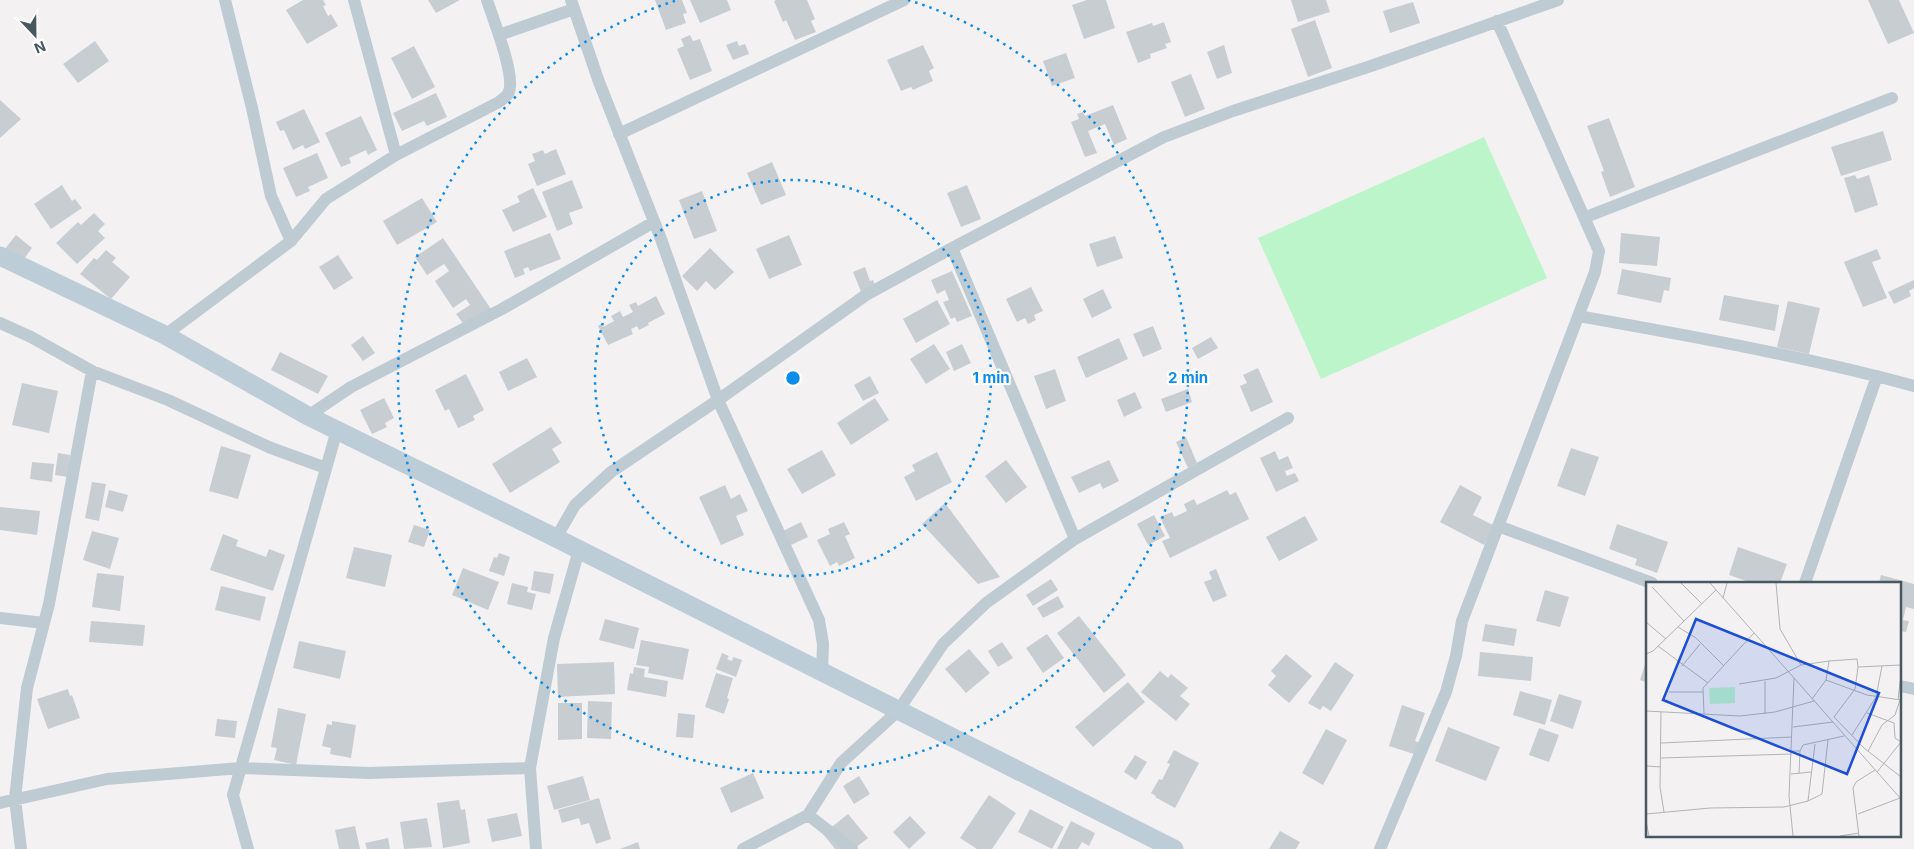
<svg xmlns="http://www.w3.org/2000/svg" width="1914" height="849" viewBox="0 0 1914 849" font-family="Inter,sans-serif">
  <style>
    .green { fill: #bcf5ca }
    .building { fill: #c8cdd2 }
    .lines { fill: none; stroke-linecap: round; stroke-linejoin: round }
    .minor { stroke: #becbd2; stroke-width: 12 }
    .secondary { stroke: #bdcdd7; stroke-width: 19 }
    .ring { fill: none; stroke: #0c8dea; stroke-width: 2.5; stroke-dasharray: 2.5 5 }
    .inset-road { fill: none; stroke: #afb4b8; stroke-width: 1 }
    .view { fill: #1d4ed8; fill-opacity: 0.15; stroke: #1d4ed8; stroke-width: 2.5 }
    .inset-edge { fill: none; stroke: #475861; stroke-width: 2.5 }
    .centre { fill: #0c8dea; stroke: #fff; stroke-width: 2.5 }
    .ring-label { font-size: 15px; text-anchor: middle; font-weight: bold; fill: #0c8dea; stroke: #fff; stroke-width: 4.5; stroke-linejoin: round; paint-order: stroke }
  </style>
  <rect width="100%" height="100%" fill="#f4f1f2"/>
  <path class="green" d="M1484,137L1547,278L1321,379L1258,238Z"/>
  <path class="building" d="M303,0H323L326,5L323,6L328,16L331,14L338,26L307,44L286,10Z
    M428,0H460L436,13Z
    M655,0H682L687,13L683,14L686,23L666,30Z
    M690,0H727L731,10L700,23Z
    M776,0H807L815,19L811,21L816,32L795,40L786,20L783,22L774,1Z
    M1087,0H1106L1115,28L1084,39L1072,5Z
    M1291,0H1326L1330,12L1298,22Z
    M1868,0H1899L1914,33L1888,44Z
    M1413,2L1420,23L1390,33L1383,11Z
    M1315,20L1332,68L1308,77L1291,29Z
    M1164,22L1171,42L1165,44L1167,48L1150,54L1151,58L1138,63L1126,32L1152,23L1153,26Z
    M690,35L693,41L700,39L712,71L690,80L677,49L684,46L681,39Z
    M95,41L109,61L78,83L63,64Z
    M737,41L739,46L745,44L749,54L733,60L726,45Z
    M923,45L934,68L929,71L933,81L913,90L911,87L901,91L887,60Z
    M1224,45L1232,73L1217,79L1207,52Z
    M414,46L435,87L412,99L391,58Z
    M1066,53L1075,78L1052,86L1043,61Z
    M1191,74L1205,109L1185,117L1171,82Z
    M436,93L447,117L427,126L424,121L402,131L393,113Z
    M0,100L21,119L0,138Z
    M1113,105L1127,139L1114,145L1105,124L1088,131L1097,153L1085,157L1071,122L1079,119L1077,114L1083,112L1085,116Z
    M304,109L320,142L305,149L303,145L293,150L284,130L280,131L276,122Z
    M361,116L377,150L368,155L366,150L349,158L351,163L341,167L325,133Z
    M1609,118L1635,187L1610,197L1601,172L1604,171L1587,126Z
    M1883,131L1892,160L1841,176L1831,147Z
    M556,149L566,174L537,186L528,164L535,161L532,154L543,150L545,154Z
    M317,153L328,178L308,187L310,191L296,197L283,168Z
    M772,162L786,195L761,205L747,173Z
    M1855,175L1857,179L1869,175L1878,205L1855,213L1844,178Z
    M572,180L583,208L569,213L573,224L557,231L542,192Z
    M62,185L72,201L75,199L82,208L51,229L34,204Z
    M967,185L981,219L961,227L947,193Z
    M533,188L547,217L513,232L502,210L520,202L517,196Z
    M702,191L717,231L694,239L679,200Z
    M422,198L437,222L397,245L383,221Z
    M94,213L105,224L98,231L105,238L77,264L56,243L78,222L81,225Z
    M550,233L561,259L530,271L528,267L523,269L525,274L515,278L504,251Z
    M1621,233L1660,237L1657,266L1619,263Z
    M16,235L32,248L21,263L4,250Z
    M789,235L802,265L769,279L756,249Z
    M1115,236L1123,258L1097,267L1089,244Z
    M443,238L491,309L465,326L456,314L470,305L466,299L453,308L435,281L449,271L444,264L427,275L415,257Z
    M710,248L734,272L715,290L706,281L697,291L682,276Z
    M1877,249L1881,259L1872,262L1887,298L1863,307L1844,262Z
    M106,250L116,258L112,262L130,277L111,299L80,274L94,258L97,260Z
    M338,255L353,278L334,290L319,267Z
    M865,267L870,281L873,280L876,288L862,294L853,272Z
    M1622,269L1671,278L1669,291L1664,290L1661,303L1617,294Z
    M952,271L972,316L957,322L955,317L951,319L943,302L949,300L945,290L937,294L931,280Z
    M1914,280V288L1909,291L1911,296L1894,304L1888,292Z
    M1031,287L1043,311L1034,315L1036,320L1028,324L1025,318L1017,322L1006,299Z
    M1103,289L1112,308L1092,318L1083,299Z
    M1724,295L1779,305L1775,331L1719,320Z
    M656,296L665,314L648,323L649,325L639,330L637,326L631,329L633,334L608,345L598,326L601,324L603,327L614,321L611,316L620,311L623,317L633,312L629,305L636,302L638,306Z
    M937,300L950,324L916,343L903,319Z
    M1788,301L1820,308L1809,354L1777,347Z
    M1153,326L1162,349L1143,357L1133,334Z
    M363,336L375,353L363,361L351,345Z
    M1211,337L1218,348L1198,359L1192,348Z
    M1119,338L1128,359L1086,378L1077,357Z
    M934,344L950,369L926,384L910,359Z
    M962,344L971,363L954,371L946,352Z
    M280,352L328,376L318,394L271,370Z
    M527,358L537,377L508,391L499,372Z
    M1258,368L1273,402L1251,412L1240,386L1247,383L1243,375Z
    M1055,369L1066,401L1046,409L1034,376Z
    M466,374L484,410L473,416L475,420L458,428L449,409L445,411L435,390Z
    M870,376L879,393L863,401L854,385Z
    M22,383L58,391L49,433L12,425Z
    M1188,389L1192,402L1166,412L1161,399Z
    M1135,392L1142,408L1124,417L1117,400Z
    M384,398L394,418L385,423L387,427L372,434L360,410Z
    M875,398L889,420L851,445L837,423Z
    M551,427L562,443L552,449L560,462L510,493L492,464Z
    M1186,437L1197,463L1188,468L1176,442Z
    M221,446L251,455L238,499L209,491Z
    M1571,448L1599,457L1585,496L1557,486Z
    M822,450L836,475L802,494L787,469Z
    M1275,451L1279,460L1288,456L1293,468L1285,471L1287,476L1295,473L1299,481L1276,492L1260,458Z
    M937,452L952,482L916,501L904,477L915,471L912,465Z
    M58,453L70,455L68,477L55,475Z
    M1006,460L1027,487L1006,503L985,476Z
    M1109,460L1119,481L1103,489L1100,483L1079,493L1071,477Z
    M32,462L54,464L52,482L30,479Z
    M92,482L106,484L99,521L85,518Z
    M725,485L731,499L740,494L748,511L736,516L744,535L721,545L699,497Z
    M1460,485L1482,497L1473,515L1495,526L1484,545L1440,522Z
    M109,490L128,495L123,512L105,507Z
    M1227,490L1230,495L1236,492L1249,519L1170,558L1162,541L1170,538L1160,517L1172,512L1174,517L1187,511L1184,504L1194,499L1197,505Z
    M945,503L1000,577L978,584L922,524Z
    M0,507L40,511L37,535L0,530Z
    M1154,515L1165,536L1148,545L1137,524Z
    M1305,516L1318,540L1279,561L1266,537Z
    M801,522L808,537L789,546L783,531Z
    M844,522L850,534L845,536L855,558L839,566L837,562L830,566L817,540L830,534L828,529Z
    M1617,524L1668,542L1657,573L1635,565L1637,559L1609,549Z
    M414,525L430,530L424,547L408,542Z
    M92,531L119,538L110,569L83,560Z
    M223,534L238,540L236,546L266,557L269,549L285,555L273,591L210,570Z
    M354,547L392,555L385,587L346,578Z
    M1738,547L1787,564L1780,583H1752L1729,575Z
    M499,553L510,557L504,576L489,571L494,557L497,558Z
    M463,568L499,582L488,610L452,595Z
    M1216,569L1227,596L1213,602L1204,582L1212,579L1209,572Z
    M534,571L554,574L550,594L531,590Z
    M97,573L124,576L120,611L92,607Z
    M1881,575L1914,584V609L1906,607L1903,620L1909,621L1906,632L1900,631V583H1879Z
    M1051,579L1058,590L1033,606L1026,595Z
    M512,583L528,587L527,592L536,594L532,610L507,604Z
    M221,586L266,597L260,621L215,610Z
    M1545,590L1569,597L1560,627L1536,621Z
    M1058,596L1064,607L1043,618L1037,608Z
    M1079,616L1126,675L1104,693L1057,633Z
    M605,619L639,628L634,649L599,640Z
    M91,621L145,625L143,646L89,642Z
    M1485,624L1517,629L1514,646L1482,641Z
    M1047,634L1064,658L1043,673L1026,648Z
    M641,640L689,649L683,680L648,673L649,667L636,665Z
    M299,641L346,651L340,679L293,668Z
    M1002,642L1013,658L998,667L988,651Z
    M969,649L990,673L966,693L945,669Z
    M1480,652L1533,657L1531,681L1478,676Z
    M722,653L729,656L727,659L732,661L733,657L742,660L736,677L716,669Z
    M1286,654L1312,676L1289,703L1268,685L1276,676L1271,671Z
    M1647,658H1648V683L1640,680Z
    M614,662L615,694L558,697L557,664Z
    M1335,662L1354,675L1331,711L1323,706L1320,710L1308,703Z
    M634,667L645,669L644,677L668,681L666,697L627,690L630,673L633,674Z
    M1160,671L1168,678L1171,674L1188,688L1180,696L1190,704L1176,721L1141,692Z
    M716,673L733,678L727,698L729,699L724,714L705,707Z
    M1128,682L1145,702L1093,747L1075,727Z
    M68,689L70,696L72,695L80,718L48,729L37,699Z
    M1520,691L1552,700L1545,725L1513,715Z
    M1559,694L1582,701L1573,729L1550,721Z
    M588,701L612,702L611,739L587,738Z
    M558,703H582V739L558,740Z
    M1402,705L1425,713L1415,741L1421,743L1417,755L1389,746Z
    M278,708L306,714L296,765L274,760L277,748L271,747Z
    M678,713L695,715L693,738L676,737Z
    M217,719L237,721L235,738L215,736Z
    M332,721L356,725L351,758L330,754L331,748L322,746L327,724L332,725Z
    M1448,727L1500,747L1486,781L1435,761Z
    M1539,728L1559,735L1549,762L1529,755Z
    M1326,729L1347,740L1323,785L1302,773Z
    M1174,750L1199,763L1175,808L1155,797L1156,796L1151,793L1159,779L1162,780L1170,764L1167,763Z
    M1135,755L1147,762L1136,780L1124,772Z
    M753,773L764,798L731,813L720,788Z
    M583,776L590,800L554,810L547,786Z
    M859,776L870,794L854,804L843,786Z
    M989,795L1016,813L992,849H977L960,838Z
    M599,798L611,839L596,844L589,823L581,825L579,818L562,823L558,810Z
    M459,800L461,810L465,809L470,843L443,848L437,803Z
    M1030,809L1064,827L1052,849L1018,832Z
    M517,813L522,836L492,842L487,819Z
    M848,814L868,838L854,849H835L823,834Z
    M910,816L926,833L909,849L893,832Z
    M427,818L432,847L404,849L400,822Z
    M1071,821L1095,833L1089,846L1082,842L1078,849H1057Z
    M355,826L360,849H339L335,830Z
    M1280,831L1300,842L1296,849H1269Z
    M388,838L390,849H367L365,843Z
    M638,842L640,849H620Z"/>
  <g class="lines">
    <path class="minor" d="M225,0L252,108L271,196L291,241
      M354,0L396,155
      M487,0L499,35
      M571,0L599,82L661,239L718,400L819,620L823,644L822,671
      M619,134L904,0
      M1586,217L1892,98
      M952,248L1075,539
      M1578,316C1690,336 1804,356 1914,386
      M0,323L31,337L92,371L168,400L271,448L326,468
      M165,335L291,241L326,199L396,155L499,102C502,99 506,97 508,94C515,82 503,48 499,35L574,9
      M308,416L351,387L502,309L654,222
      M1498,526L1652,583
      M556,538L575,505L611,472L718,400L866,295L952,248L1164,137L1233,111L1371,66L1558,0
      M1805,583L1877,376
      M0,618L44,623
      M1900,686L1914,689
      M0,803L107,779L240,768L369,773L530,768
      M808,815L852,849
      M21,849L15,799L27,688L49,604L92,371
      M248,849L233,795L337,430
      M536,849L530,768L554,638L579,550
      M743,849L808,815L841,763L898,711L943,644L986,603L1075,539L1288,418
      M1380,849L1446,692L1456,656L1462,621L1595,272L1599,251L1497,21"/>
    <path class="secondary" d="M0,256L165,335L308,416L556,538L1174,849"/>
  </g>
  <g class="ring">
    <circle cx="793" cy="378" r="198"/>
    <path d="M908 0A395 395 0 1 1 678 0"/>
  </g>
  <g transform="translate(1646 582)">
    <rect width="255" height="255" fill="#f4f1f2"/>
    <path d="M89,105V121L64,122L63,106Z" fill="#bcf5ca"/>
    <path class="inset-road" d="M35,1L56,22M64,1L255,217M130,1L134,47L155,83M6,5L38,39M77,16L81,1M0,40L20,57M32,45L50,56L78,84M12,64L62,101M0,72L7,69L70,8M36,84L54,62M180,98L221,113L255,118M119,99V132M93,102L130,96L155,83L183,79L211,77L212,85L255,83M23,110H57M166,117L180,98L183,79M252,118L255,92M0,129L94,134L129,130L168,119M15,130L14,205L18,230M221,131L248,141L249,156L255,160M58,132L57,106L108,51M188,135L218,166L255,195M188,135L209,107L212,85M147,145L187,140M206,153L230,115L236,84M15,161L146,155M146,169H154L157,163L198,154M222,169L236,143L249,133L254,118M15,176L146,172M0,184L15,185M231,190L255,160M145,192L165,190M153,192L154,169M162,219L176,212L182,158M0,232L64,226L138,225L162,219L169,162M212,232L254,216M0,239L3,254M147,254L143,214L148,96M194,254L213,251M213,254L207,206L210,200L229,188"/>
    <path class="view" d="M50,37L233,111L201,192L17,118Z"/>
    <rect width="255" height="255" class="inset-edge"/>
  </g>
  <circle cx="793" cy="378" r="8" class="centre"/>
  <g class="ring-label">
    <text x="991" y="383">1 min</text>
    <text x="1188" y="383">2 min</text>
  </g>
  <g transform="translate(35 35) rotate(158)" stroke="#ffffff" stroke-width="4" paint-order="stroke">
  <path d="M0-4L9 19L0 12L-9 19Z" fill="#475861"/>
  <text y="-8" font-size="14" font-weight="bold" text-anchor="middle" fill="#475861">N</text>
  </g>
</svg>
